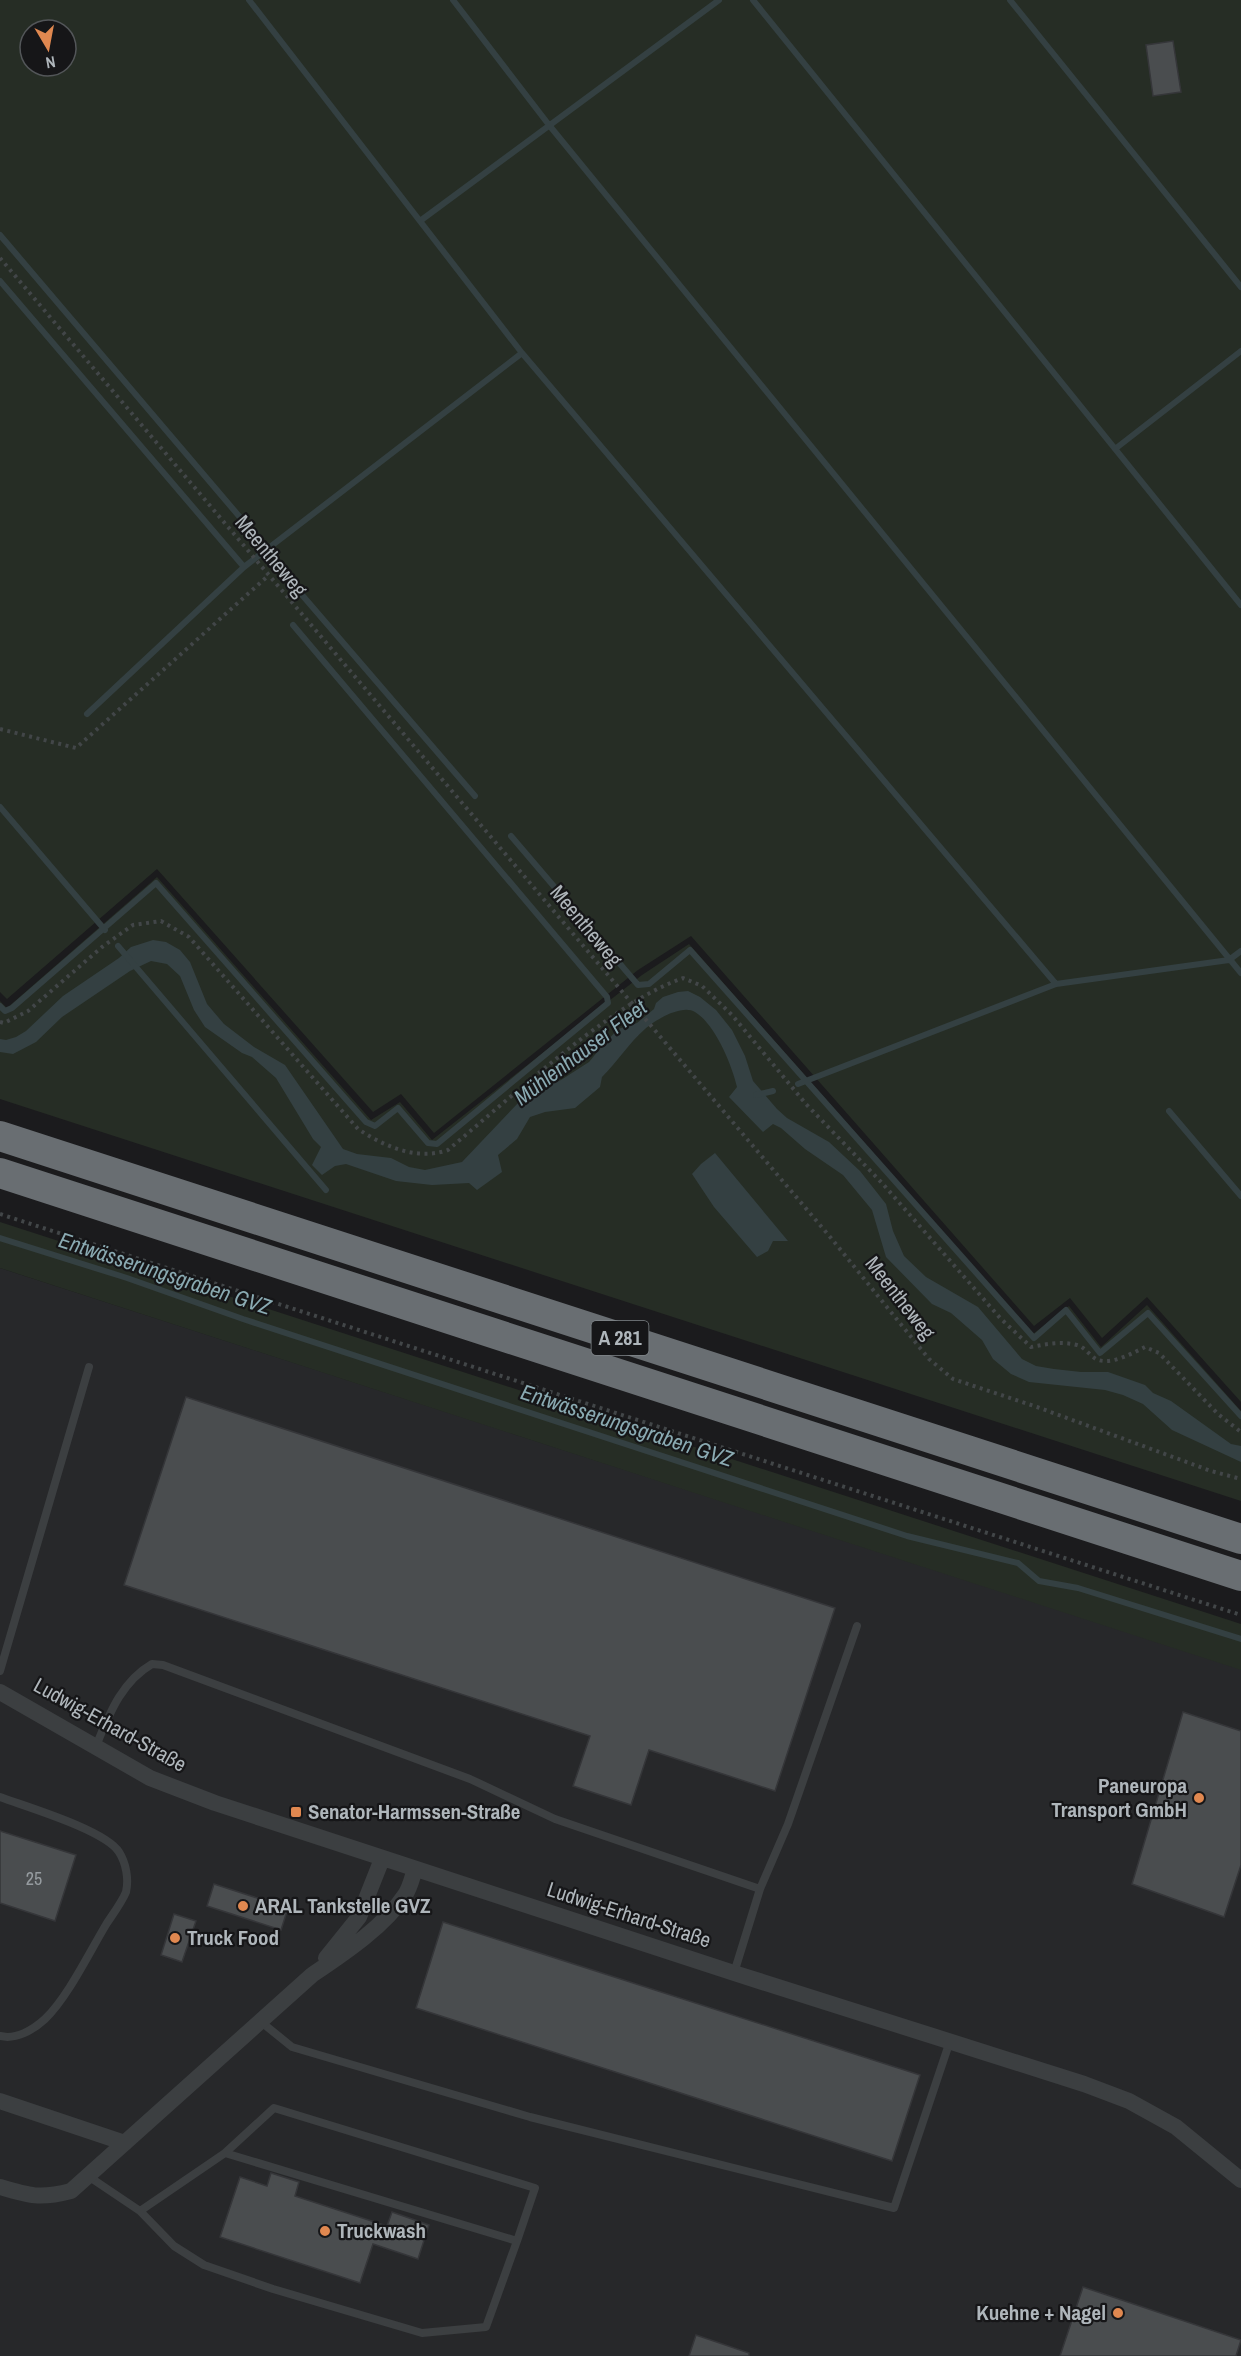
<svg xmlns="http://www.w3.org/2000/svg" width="1241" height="2356" viewBox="0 0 1241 2356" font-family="'Archivo Narrow',sans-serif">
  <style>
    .built { fill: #27282a }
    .green { fill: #262d25; fill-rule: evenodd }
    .water { fill: #344042 }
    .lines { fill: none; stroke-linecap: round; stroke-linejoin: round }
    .stream { stroke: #344042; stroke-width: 6 }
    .building { fill: #4a4d4f; stroke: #353639; stroke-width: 1.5 }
    .path { stroke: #424648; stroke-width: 4; stroke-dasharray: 3 4.5; stroke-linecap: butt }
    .service { stroke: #3c3f41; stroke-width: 8 }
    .minor { stroke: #3c3f41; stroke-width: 16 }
    .motorway { stroke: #696e72; stroke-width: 30 }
    .poi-dot { fill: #e08850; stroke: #161618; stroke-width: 2 }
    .labels { text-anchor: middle; stroke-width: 4.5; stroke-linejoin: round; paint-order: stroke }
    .number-label { font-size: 18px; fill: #969ca0 }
    .shield { fill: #161618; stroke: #81868a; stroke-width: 1.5 }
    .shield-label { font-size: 20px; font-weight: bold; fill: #afb6bb }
    .street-label { font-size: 21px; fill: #afb6bb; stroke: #161618 }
    .poi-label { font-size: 21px; font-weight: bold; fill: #afb6bb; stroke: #161618; text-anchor: start }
    .water-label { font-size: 22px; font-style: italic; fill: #8aaab2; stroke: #161618 }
  </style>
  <rect width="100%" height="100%" fill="#1b1b1d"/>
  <path class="built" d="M0,1268L1241,1669V2356H0Z"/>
  <path class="green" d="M0,0H1241V1402L1147,1297L1102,1338L1070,1298L1034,1326L691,936L638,970L434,1133L401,1094L373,1112L157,869L7,999L0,992ZM30,30H66V66H30Z
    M157,877L371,1120L400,1102L432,1140L642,975L689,944L1033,1334L1069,1306L1101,1347L1147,1305L1241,1411V1501L0,1099V1001L7,1008Z
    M0,1222L1241,1624V1670L0,1268Z"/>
  <path class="water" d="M153,940L166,942L180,950L190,962L207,1004L224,1024L254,1047L285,1065L343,1149L357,1154L391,1158L409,1167L425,1170L462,1162L519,1102L538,1089L561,1080L589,1062L603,1045L618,1029L637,1023L654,1009L656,1003L663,997L678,992L688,991L700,997L716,1010L732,1030L745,1056L753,1081L777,1109L787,1118L829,1142L860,1171L886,1204L893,1231L904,1256L926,1277L978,1307L1022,1359L1036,1366L1054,1369L1081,1372H1108L1145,1385L1153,1393L1171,1401L1231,1444L1241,1446V1462L1172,1430L1143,1404L1123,1395L1105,1390L1029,1382L1011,1374L993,1359L982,1340L951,1313L932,1304L886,1257L872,1210L843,1175L805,1149L781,1128L773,1124L763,1132L729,1097L737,1087C732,1065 715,1024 695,1012C682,1004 655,1020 645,1029C629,1043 617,1062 602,1077L600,1087L575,1108L545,1112L530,1117L517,1139L498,1155L502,1172L477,1190L469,1183L432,1185L396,1181L346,1164L335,1166L322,1175L312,1165L321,1147L313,1139L276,1078L252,1057L242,1053L205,1027L194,1010L180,976L167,964L151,961L130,971L62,1017L36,1042L13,1054L0,1052V1039L6,1040L16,1037L26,1031L63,996L119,958L131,947Z
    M715,1153L788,1241H773L768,1251L757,1257L714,1207L692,1174L701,1164Z"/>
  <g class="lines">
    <path class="stream" d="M249,0L522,353L1056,984
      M453,0L549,125L1241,973
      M753,0L1241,605
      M1010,0L1241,287
      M420,221L719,0
      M0,235L267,549L278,567L475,796
      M0,281L244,567
      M1115,449L1241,351
      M87,714L244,567L522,353
      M0,807L105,930
      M511,836L638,985L649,984L690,950L1034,1338L1066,1310L1100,1353L1148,1313L1241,1416
      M118,946L326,1190
      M0,1006L5,1011L12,1008L156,883L366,1122L375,1126L398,1108L428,1143L437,1144L608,1003L607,997L293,625
      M798,1084L1056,984L1229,960L1241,951
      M756,1095L773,1091
      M1169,1111L1241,1196
      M0,1238L127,1278L243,1319L907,1536L1018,1563L1039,1581L1078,1588L1241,1639"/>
  </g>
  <path class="building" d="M1173,41L1181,92L1153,96L1146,45Z
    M186,1397L835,1608L775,1791L649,1750L631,1805L573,1786L590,1736L124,1585Z
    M1183,1712L1241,1731V1865L1224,1917L1132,1884Z
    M0,1831L76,1855L55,1921L0,1903Z
    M214,1884L288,1908L281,1930L207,1906Z
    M174,1914L196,1921L182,1962L161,1955Z
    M443,1922L920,2075L892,2161L416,2008Z
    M271,2173L299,2182L295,2196L387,2226L392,2212L429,2225L418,2259L373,2244L360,2283L220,2237L240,2177L267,2186Z
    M1083,2287L1241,2340L1236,2356H1060Z
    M696,2335L749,2353V2356H689Z"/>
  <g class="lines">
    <path class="path" d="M0,258L831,1238L929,1359L953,1379L1037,1407L1211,1471L1241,1479
      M0,729L76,748L268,576
      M0,1022L4,1023L28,1011L102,947L133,925L161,921L189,937L358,1129C384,1146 416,1161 448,1150C493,1112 538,1072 585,1036C618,1012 645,992 683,978L702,986L732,1015L806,1104L882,1183L1001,1319L1031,1347C1047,1344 1061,1341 1077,1345C1085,1347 1089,1355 1096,1359C1110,1366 1133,1353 1145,1347L1159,1353L1218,1414L1241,1432
      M0,1214L1241,1615"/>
    <path class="service" d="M0,1671L89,1367
      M96,1746C109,1715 121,1682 152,1664L163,1665L470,1779L555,1819L760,1889
      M0,1797C27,1807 105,1830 119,1852C126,1863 129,1879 126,1892C122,1902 113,1914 107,1923C90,1951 68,1997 45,2019C33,2030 16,2040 0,2036
      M734,1973L760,1889L788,1824L857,1626
      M260,2021L292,2047L530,2117L894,2208L950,2041
      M225,2153L274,2108L535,2188L517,2241
      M88,2176L140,2211L174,2246L204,2265L273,2289L422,2333L486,2327L517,2241L225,2153L140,2211"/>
    <path class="minor" d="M0,1692L150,1778L215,1803L734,1973L1084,2084L1129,2101L1176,2127L1241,2180
      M326,1958L359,1917L382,1859
      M0,2101L125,2143
      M0,2187C30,2196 40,2199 71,2191L312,1975C343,1954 384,1927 405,1895C410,1888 412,1878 415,1869"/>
    <path class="motorway" d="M0,1136L1241,1539
      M0,1173L1241,1576"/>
  </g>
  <g class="poi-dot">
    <circle cx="1199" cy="1798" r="6"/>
    <rect x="290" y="1806" width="12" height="12" rx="3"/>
    <circle cx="243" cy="1906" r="6"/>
    <circle cx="175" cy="1938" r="6"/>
    <circle cx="325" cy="2231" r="6"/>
    <circle cx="1118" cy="2313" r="6"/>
  </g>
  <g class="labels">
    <g class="number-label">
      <text x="34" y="1885">25</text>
    </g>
    <rect class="shield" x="591.5" y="1321" width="57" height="34" rx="4.5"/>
    <g class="shield-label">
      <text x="620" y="1345">A 281</text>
    </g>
    <g class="street-label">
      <text transform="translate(271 556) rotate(50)" y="7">Meentheweg</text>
      <text transform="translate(586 926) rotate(50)" y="7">Meentheweg</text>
      <text transform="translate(900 1298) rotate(52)" y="7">Meentheweg</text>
      <text transform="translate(110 1725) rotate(29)" y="7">Ludwig-Erhard-Straße</text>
      <text transform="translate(629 1915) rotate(18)" y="7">Ludwig-Erhard-Straße</text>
    </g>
    <g class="poi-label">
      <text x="1187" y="1793" text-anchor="end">Paneuropa<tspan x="1187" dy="24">Transport GmbH</tspan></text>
      <text x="308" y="1819">Senator-Harmssen-Straße</text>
      <text x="255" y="1913">ARAL Tankstelle GVZ</text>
      <text x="187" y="1945">Truck Food</text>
      <text x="337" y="2238">Truckwash</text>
      <text x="1106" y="2320" text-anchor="end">Kuehne + Nagel</text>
    </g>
    <g class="water-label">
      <text transform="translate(580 1052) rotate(-37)" y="8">Mühlenhauser Fleet</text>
      <text transform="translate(165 1273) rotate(18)" y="8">Entwässerungsgraben GVZ</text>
      <text transform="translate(627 1425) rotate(18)" y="8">Entwässerungsgraben GVZ</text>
    </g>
  </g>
  <g transform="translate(48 48) rotate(170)"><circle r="28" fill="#161618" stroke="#535659" stroke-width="1.5"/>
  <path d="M0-4.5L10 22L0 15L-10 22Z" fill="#e08850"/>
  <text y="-9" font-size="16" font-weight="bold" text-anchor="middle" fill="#afb6bb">N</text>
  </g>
</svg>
